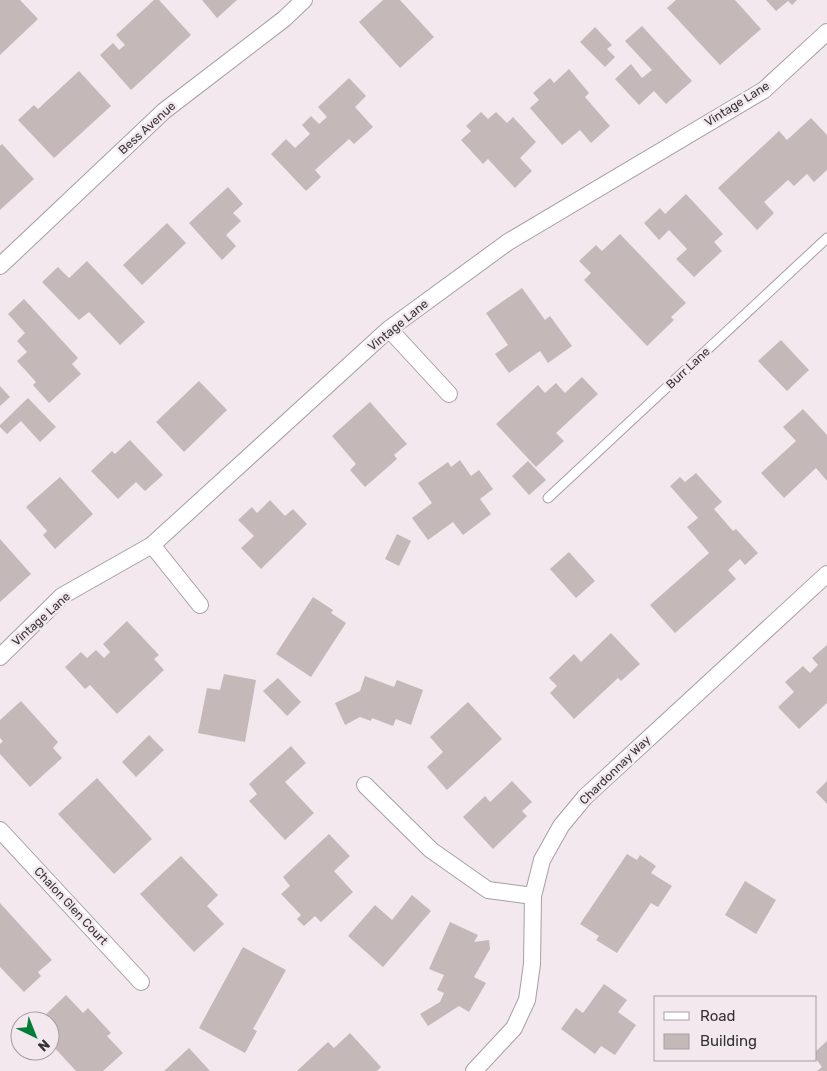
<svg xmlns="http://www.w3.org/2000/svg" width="827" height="1071" viewBox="0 0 827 1071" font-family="Rubik,sans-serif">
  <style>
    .building { fill: #c5b8b9 }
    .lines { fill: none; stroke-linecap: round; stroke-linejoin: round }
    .lane-casing { stroke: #a89fa5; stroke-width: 11 }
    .street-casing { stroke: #a89fa5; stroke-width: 18 }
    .lane { stroke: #fff; stroke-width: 9 }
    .street { stroke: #fff; stroke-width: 16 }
    .labels { text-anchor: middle; stroke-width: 5; stroke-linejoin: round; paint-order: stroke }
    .street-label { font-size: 12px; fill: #363234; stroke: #f2e8ee }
  </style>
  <rect width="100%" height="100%" fill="#f2e8ee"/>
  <path class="building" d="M0,0H20L38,19L0,55Z
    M154,0H159L191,35L131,90L100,55L113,43L119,50L125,45L116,35Z
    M202,0H237L217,18Z
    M383,0H400L434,37L400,68L359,22Z
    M676,0H735L761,29L720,65L667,8Z
    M766,0H797L792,5L788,1L776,11Z
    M642,26L692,81L666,104L654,91L639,105L615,79L631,64L642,78L652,70L625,41Z
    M595,27L612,45L607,49L615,57L605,67L580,42Z
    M569,69L589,93L585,97L610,126L591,143L580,130L562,145L530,108L539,100L533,93L550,78L554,83Z
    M79,71L111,106L54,158L18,120L34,105L38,109Z
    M349,78L366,96L355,107L373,127L354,144L349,139L315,170L321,177L306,191L271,154L286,139L295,148L310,134L302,125L311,116L319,124L327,117L318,107Z
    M481,112L488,119L496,112L507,123L513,117L536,142L520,158L532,171L515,188L488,159L483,164L461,140L471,131L466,126Z
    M811,118L827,135V170L814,182L807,174L794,186L788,180L764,202L774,213L757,230L718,188L779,131L787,140Z
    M2,144L34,179L0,210V146Z
    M228,187L243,204L233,213L241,221L226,235L236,246L222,260L189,223Z
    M686,194L723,234L714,242L722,251L694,277L676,259L687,249L669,230L659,240L644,223L660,208L665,214Z
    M167,223L186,243L142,285L123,265Z
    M620,234L686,303L671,317L674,320L647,346L584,280L591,273L579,261L596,245L602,251Z
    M87,261L145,322L120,345L89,312L79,320L42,282L58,267L69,278Z
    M522,288L545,320L550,316L572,346L548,363L540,351L509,373L495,354L508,345L486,313Z
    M24,299L78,358L72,364L81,374L49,403L33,385L36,382L17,361L27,352L17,341L25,333L8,314Z
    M781,340L809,370L787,391L758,361Z
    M582,377L598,394L556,433L564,441L536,467L496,424L538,385L545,393L556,383L565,393Z
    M199,381L227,410L184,452L156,422Z
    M0,386L10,397L0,406Z
    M28,398L56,427L40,442L21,421L7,434L0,427V425Z
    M370,402L407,444L394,455L397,459L365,487L350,470L356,464L332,436Z
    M803,409L827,435V481L816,468L784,498L761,473L796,441L783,427Z
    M130,440L163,475L145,491L136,482L118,499L91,471L112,451L115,454Z
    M460,460L471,476L479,470L493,489L480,499L491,514L463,535L453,522L428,540L412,518L432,503L418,483L448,462L451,467Z
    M528,461L546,480L529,495L512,476Z
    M696,473L722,502L714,509L733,531L736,529L758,553L745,565L740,559L728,570L736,579L675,633L650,605L709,553L687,527L698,518L670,486L680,477L685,482Z
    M60,477L93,514L55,549L43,535L47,531L26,507Z
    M270,500L285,516L293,509L307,524L261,569L241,548L254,536L238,520L252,507L257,513Z
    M397,534L411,541L399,566L385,559Z
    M0,539L31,574L0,602Z
    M569,552L595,581L576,598L550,569Z
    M313,597L333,610L331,613L346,623L311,677L276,654Z
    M127,621L159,655L154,659L164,670L117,714L90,685L85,689L65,667L81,652L87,658L96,650L104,658L110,652L103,644Z
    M611,633L640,664L621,681L618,678L574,719L550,693L557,686L549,678L574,654L581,662Z
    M827,645V703L799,729L778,707L794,692L785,682L803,666L810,673L818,665L812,658Z
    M224,674L256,680L245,742L198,733L207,688L220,690Z
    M365,676L394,687L397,680L423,690L411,725L396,719L393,726L372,718L371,721L360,717L345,725L335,703L360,691Z
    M278,678L301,702L287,716L263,691Z
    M21,701L58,742L53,748L62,758L30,787L0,754V744L3,741L0,738V720Z
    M468,702L502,739L447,790L427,767L443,752L430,737Z
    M149,735L164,750L136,777L122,762Z
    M291,746L306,763L285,782L314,813L285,840L249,801L257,794L249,784Z
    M97,778L152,839L114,874L58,814Z
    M512,781L532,802L522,811L527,816L493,849L463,817L485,796L490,802Z
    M827,781V804L816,792Z
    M329,834L350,856L334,871L353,892L321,922L315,916L304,926L297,919L301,915L281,894L290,886L283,877Z
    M627,854L637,860L640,855L656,866L651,873L672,886L658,907L651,903L617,953L596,940L599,936L580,924Z
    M181,856L218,895L207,906L224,924L194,952L140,894Z
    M745,881L776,900L756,934L725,915Z
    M412,895L431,911L383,967L348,936L375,905L392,920Z
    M0,903L52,960L38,972L41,976L24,992L0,967Z
    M450,922L478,935L474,942L489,940L490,949L474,977L486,983L469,1012L459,1006L428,1026L420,1014L440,1002L444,993L437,990L444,975L429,969Z
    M243,947L286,970L253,1029L257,1031L245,1053L199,1028Z
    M604,984L627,1000L618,1012L636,1025L615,1055L601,1046L595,1054L561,1029L576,1008L583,1013Z
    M66,995L83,1013L88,1008L111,1033L107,1036L123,1053L103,1071H76L51,1044L55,1040L50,1034V1021H39Z
    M350,1033L381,1067L377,1071H297L328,1042L334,1048Z
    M827,1041V1071H817L822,1067L816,1059V1051Z
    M189,1048L210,1071H164Z"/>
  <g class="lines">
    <defs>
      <path id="lane" d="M548,498L827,238"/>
      <path id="street" d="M0,266L164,111L284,19L304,0
        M389,329L449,394
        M152,545L200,605
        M0,657L62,596L152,545L389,329L508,242L764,90L827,32
        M365,785L431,850L488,890L533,896
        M0,830L141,982
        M474,1071L514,1028L527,1000L532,964L533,896L542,860L561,826L585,797L827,574"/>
    </defs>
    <use href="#lane" class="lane-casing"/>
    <use href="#street" class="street-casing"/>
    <use href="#lane" class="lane"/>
    <use href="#street" class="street"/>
  </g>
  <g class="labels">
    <g class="street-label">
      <text transform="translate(737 104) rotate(-32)" y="4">Vintage Lane</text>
      <text transform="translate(147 128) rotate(-42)" y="4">Bess Avenue</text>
      <text transform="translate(398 325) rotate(-39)" y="4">Vintage Lane</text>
      <text transform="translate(688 368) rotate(-43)" y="4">Burr Lane</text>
      <text transform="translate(41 619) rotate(-42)" y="4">Vintage Lane</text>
      <text transform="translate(615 770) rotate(-44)" y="4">Chardonnay Way</text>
      <text transform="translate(71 906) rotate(47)" y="4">Chalon Glen Court</text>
    </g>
  </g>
  <rect x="654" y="996" width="162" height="65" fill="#f2e8ee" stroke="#a79fa4"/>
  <rect x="664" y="1012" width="25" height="8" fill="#ffffff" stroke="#a79fa4"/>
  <text x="700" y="1021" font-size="15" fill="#363234">Road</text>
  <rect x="664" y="1034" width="25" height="15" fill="#c5b8b9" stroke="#a79fa4"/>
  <text x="700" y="1046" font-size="15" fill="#363234">Building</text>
  <g transform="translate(35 1036) rotate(137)"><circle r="24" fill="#f2e8ee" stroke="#a79fa4"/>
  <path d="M0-4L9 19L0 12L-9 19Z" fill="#007e37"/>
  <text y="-8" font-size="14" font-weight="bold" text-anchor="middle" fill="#363234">N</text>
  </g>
</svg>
